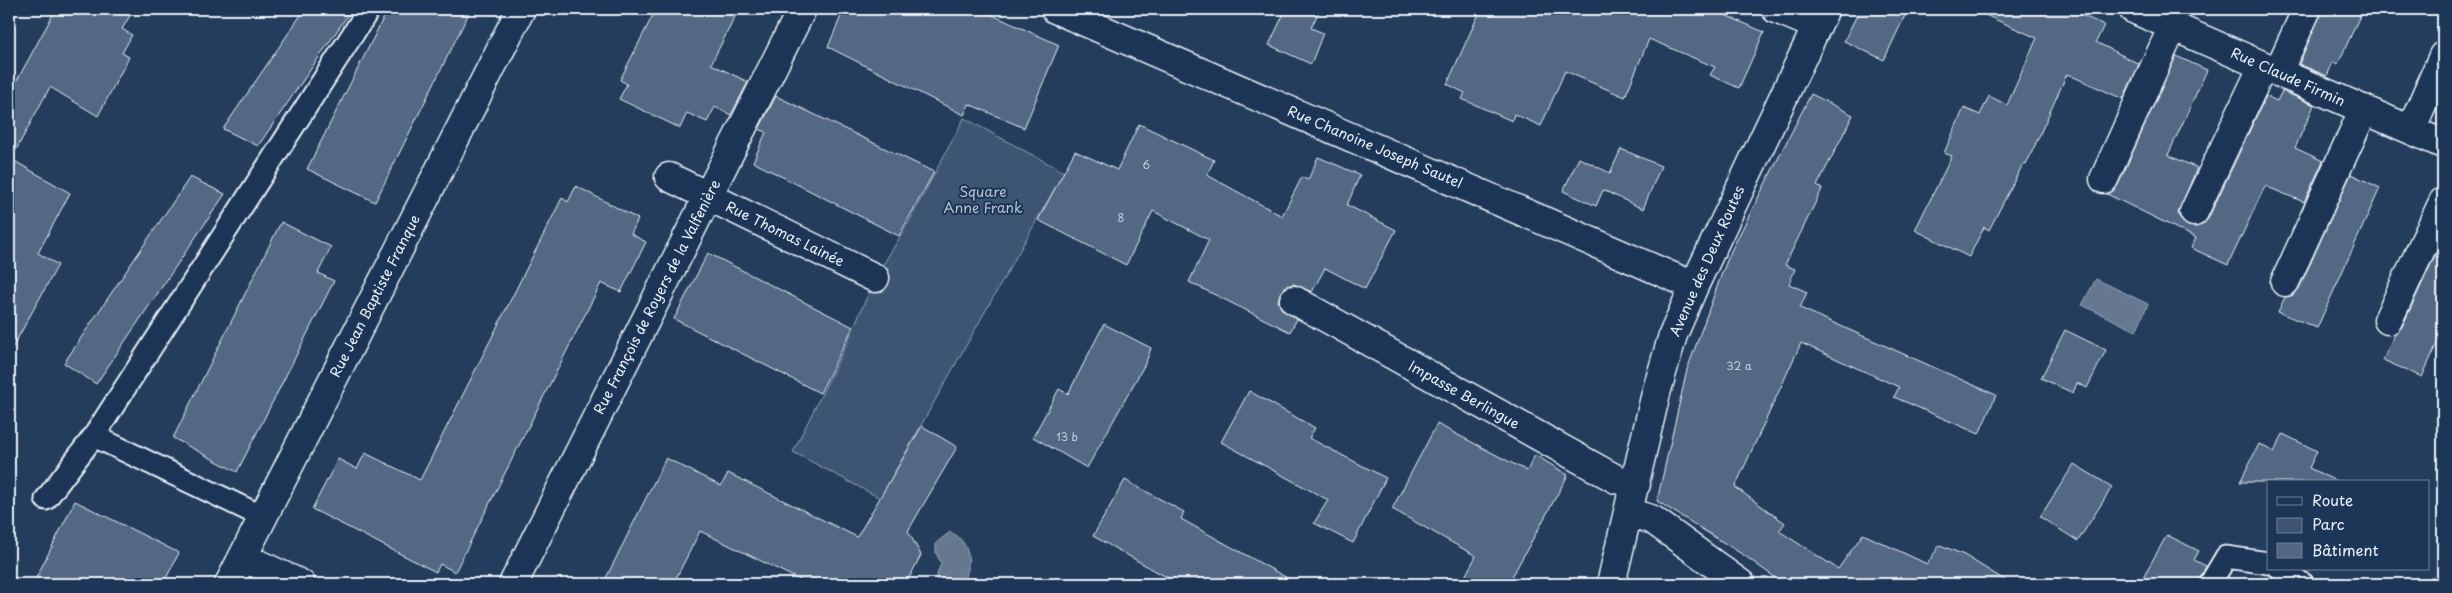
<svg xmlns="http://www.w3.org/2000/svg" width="2452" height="593" viewBox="0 0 2452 593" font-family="'Playpen Sans',sans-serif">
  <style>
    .green { fill: #3e5472; stroke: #93a2b5 }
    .water { fill: #657890; stroke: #99a8ba }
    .building { fill: #536782; stroke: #e8f1f8 }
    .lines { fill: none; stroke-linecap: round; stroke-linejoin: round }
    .service-casing { stroke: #e8f1f8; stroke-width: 25 }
    .minor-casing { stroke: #e8f1f8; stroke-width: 31 }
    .service { stroke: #1d3557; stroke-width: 21 }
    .minor { stroke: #1d3557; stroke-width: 28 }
    .labels { text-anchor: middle; stroke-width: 4; stroke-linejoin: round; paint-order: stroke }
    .number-label { font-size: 11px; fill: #c3ceda }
    .street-label { font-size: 14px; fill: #e8f1f8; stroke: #1d3557 }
    .park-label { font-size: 14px; fill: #b5c2d0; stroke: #1d3557 }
  </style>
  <rect width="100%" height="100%" fill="#253d5d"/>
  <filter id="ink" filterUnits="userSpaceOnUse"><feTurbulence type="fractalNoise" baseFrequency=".02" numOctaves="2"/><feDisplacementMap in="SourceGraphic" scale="10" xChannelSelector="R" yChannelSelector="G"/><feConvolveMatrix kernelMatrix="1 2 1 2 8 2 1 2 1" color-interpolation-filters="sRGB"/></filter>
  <g filter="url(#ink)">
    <path class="green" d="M964,118L1064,172L880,498L793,452L847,343L875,278L909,222Z"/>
    <path class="water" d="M2096,279L2148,304L2136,331L2082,305Z
      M950,532C971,540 973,568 962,584H939L936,578L941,563L936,553V543Z"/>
    <path class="building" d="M56,9H134L122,29L132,35L122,53L129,57L98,116L50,87L11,159L70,193L38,253L58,265L9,354V95Z
      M305,9H352L258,146L223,129Z
      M388,9H471L375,202L307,169Z
      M656,9H739L711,64L748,82L731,115L715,107L707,122L687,113L680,128L619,99L627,84L620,80Z
      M844,9H979L1059,45L1024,128L969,104L964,115L828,47Z
      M1286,9H1320L1311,28L1323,33L1311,64L1269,45Z
      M1481,9H1711L1764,32L1739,88L1710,75L1715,67L1649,39L1625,97L1565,71L1541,126L1514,114L1512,121L1462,99L1465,93L1447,84Z
      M1860,9H1908L1884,60L1844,41Z
      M1972,9H2068L2104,25L2096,42L2139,64L2123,99L2067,74L2026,165L2023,164L1989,230L1984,227L1969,257L1915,230L1952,156L1944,153L1964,108L1980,115L1989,96L2007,105L2037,38Z
      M2322,9H2363L2338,64L2333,62L2327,76L2299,64Z
      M2176,56L2207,70L2168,155L2197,168L2178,213L2181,220L2188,226L2196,227L2202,225L2208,219L2266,96L2277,101L2282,91L2314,105L2295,148L2323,161L2304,202L2265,186L2228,265L2191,248L2196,238L2107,194L2113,191L2118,185Z
      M1811,94L1853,115L1817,186L1822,189L1785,265L1795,269L1789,284L1807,292L1800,308L1996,395L1979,434L1894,397L1899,387L1801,343L1735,487L1785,523L1779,531L1838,569L1863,534L1927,564L1940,545L1964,555L2011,584H1784L1745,556L1657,501L1687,370L1722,273L1731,251Z
      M776,96L934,172L899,236L753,162L766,132L759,129Z
      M1139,124L1214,160L1207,175L1282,216L1302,177L1308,180L1318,157L1360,175L1347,205L1396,230L1365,289L1325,268L1312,292L1294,284L1286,286L1280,293L1278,301L1281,308L1297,319L1290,332L1189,282L1209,240L1153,211L1126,265L1038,220L1075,151L1117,170Z
      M1621,149L1661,166L1643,209L1603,190L1596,206L1563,191L1579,158L1610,173Z
      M2351,174L2380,188L2317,328L2278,312L2285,297L2294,295L2299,288Z
      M190,177L225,194L96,384L64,363Z
      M576,186L638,219L631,234L646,242L621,292L601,283L455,572L440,564L436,572L312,509L338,459L357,469L365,453L420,480L562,198L568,202Z
      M281,222L331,247L318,273L334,281L237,472L173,438Z
      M2443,238V330L2422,377L2383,360L2395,334L2402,327Z
      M708,253L853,327L820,393L674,319Z
      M1104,324L1151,348L1146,362L1087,468L1033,437L1059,389L1068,394Z
      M2065,330L2106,350L2087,388L2077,383L2073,393L2041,378Z
      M1249,391L1315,428L1309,438L1386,478L1353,543L1314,523L1328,500L1221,442Z
      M1437,424L1527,471L1535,455L1568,475L1508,584H1461L1476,556L1392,509Z
      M922,426L957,447L908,531L921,555L906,584H808L700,531L673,584H603L666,458L721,486L728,473L857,537Z
      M2283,434L2317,451L2309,468L2338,482H2240L2259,444L2274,452Z
      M2074,464L2112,487L2078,541L2040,517Z
      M1125,480L1184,512L1181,519L1298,584H1179L1093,536Z
      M75,501L179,553L163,584H33Z
      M2167,535L2199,551L2194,560L2206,566L2198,584H2139Z"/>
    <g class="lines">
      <defs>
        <path id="service" d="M94,436L263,517
          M46,499L94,436L369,9
          M2280,569L2303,584
          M2210,584L2226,557L2268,563"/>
        <path id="minor" d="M1055,9L1694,286
          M1776,9L1817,26
          M2133,9L2443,144
          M2278,72L2307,9
          M2411,130L2443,56
          M669,177L875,278
          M2104,179L2173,26
          M2194,212L2263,66
          M2285,282L2364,109
          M1294,300L1616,479L1636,484
          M2388,320L2443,202
          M1629,512L1653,520L1741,584
          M243,557L301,584
          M229,584L521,9
          M513,584L802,9
          M1611,584L1656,393L1673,335L1694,286L1825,9"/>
      </defs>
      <use href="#service" class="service-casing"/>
      <use href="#minor" class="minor-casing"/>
      <use href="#service" class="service"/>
      <use href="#minor" class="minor"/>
    </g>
  </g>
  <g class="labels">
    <g class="number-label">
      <text x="1146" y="169">6</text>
      <text x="1121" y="222">8</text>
      <text x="1739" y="370">32 a</text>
      <text x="1067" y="441">13 b</text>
    </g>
    <g class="street-label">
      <text transform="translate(2288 77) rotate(24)" y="5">Rue Claude Firmin</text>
      <text transform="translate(1375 147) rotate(23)" y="5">Rue Chanoine Joseph Sautel</text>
      <text transform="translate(785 234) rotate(26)" y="5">Rue Thomas Lainée</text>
      <text transform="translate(1707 261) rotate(-66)" y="5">Avenue des Deux Routes</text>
      <text transform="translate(375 296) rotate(-63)" y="5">Rue Jean Baptiste Franque</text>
      <text transform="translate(657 297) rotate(-63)" y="5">Rue François de Royers de la Valfenière</text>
      <text transform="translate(1464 395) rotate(29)" y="5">Impasse Berlingue</text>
    </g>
    <g class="park-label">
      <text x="983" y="197">Square<tspan x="983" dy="16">Anne Frank</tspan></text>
    </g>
  </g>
  <rect width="2452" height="593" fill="none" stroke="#1d3557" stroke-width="30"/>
  <rect x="15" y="15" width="2422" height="563" fill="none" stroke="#e8f1f8" stroke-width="2" filter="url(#ink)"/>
  <rect x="2267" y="480" width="162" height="90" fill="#1d3557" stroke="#6e8097"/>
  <rect x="2277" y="497" width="25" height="8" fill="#1d3557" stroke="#6e8097"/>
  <text x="2312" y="506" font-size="15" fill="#e8f1f8">Route</text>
  <rect x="2277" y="518" width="25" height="15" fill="#3e5472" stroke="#6e8097"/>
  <text x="2312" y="530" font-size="15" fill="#e8f1f8">Parc</text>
  <rect x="2277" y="543" width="25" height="15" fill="#536782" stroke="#6e8097"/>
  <text x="2312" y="556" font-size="15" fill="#e8f1f8">Bâtiment</text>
</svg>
